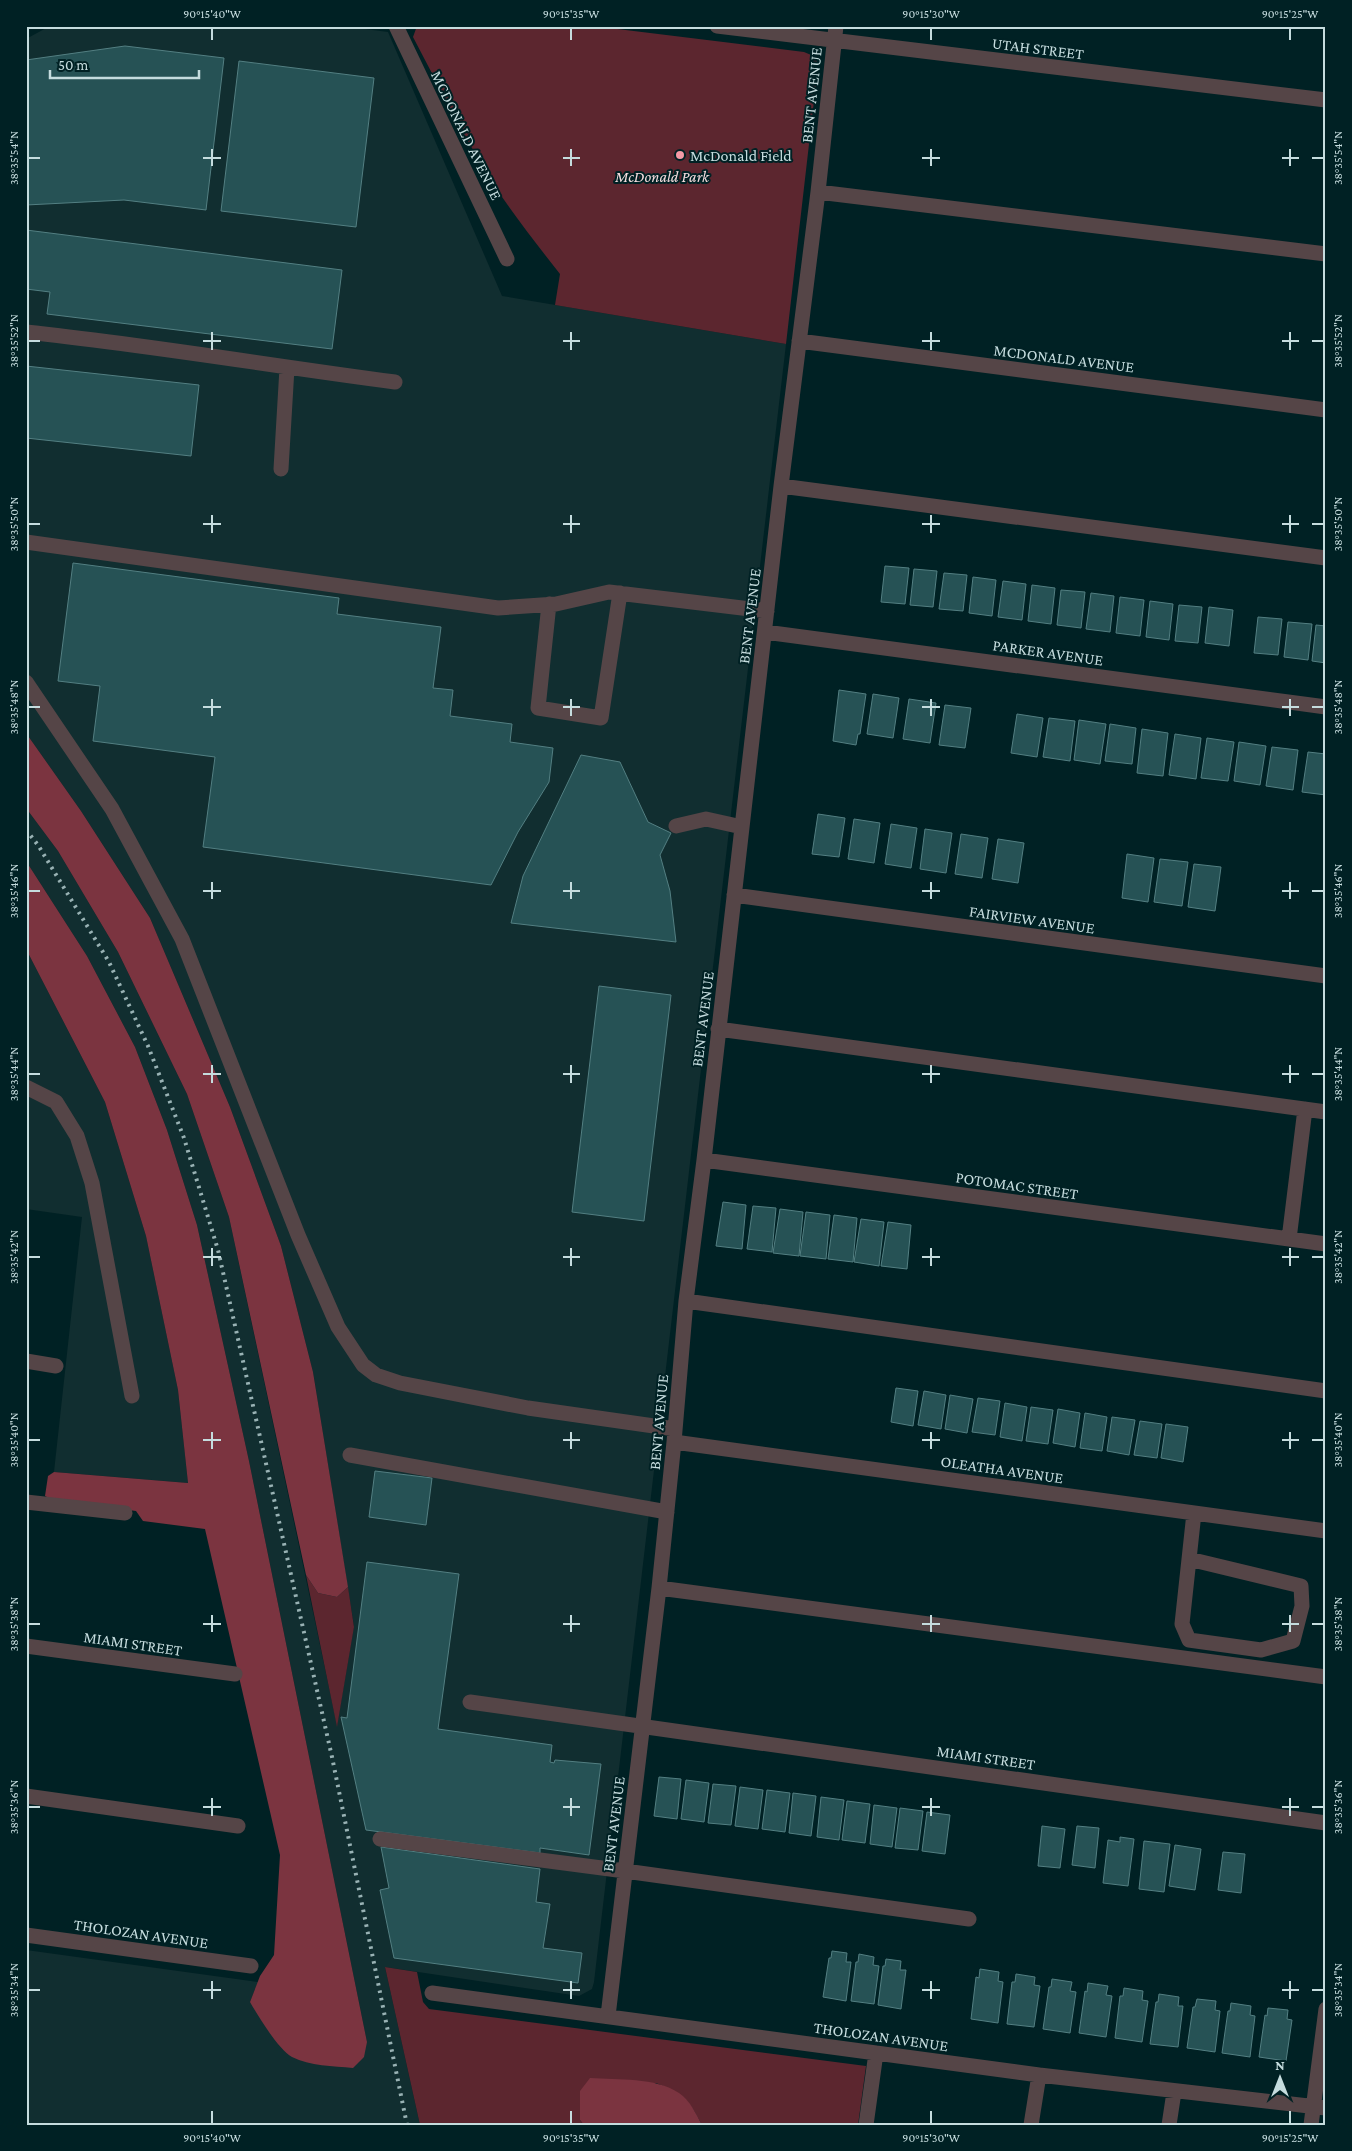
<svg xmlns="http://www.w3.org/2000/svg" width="1352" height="2151" viewBox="0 0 1352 2151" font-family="'Crimson Pro',serif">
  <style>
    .built { fill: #112e30 }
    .green { fill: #5c262f }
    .forest { fill: #7b3440 }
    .building { fill: #265255; stroke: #537f82 }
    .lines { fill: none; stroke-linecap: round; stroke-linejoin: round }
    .minor { stroke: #554547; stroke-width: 15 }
    .rail { stroke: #99b2b4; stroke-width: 4; stroke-dasharray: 2.5 5; stroke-linecap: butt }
    .ticks { fill: none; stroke: #c5dcde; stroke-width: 2 }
    .poi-dot { fill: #f49aa6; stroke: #002124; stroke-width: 2 }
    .labels { text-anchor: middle; stroke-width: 4; stroke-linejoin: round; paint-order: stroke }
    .street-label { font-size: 16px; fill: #c5dcde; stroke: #002124 }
    .poi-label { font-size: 16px; fill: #c5dcde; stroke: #002124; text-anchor: start }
    .park-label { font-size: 16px; font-style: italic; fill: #f4dcde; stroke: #002124 }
    .neatline { fill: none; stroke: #c5dcde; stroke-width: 2 }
    .ticks-label { font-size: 12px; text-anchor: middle; fill: #c5dcde }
  </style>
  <rect width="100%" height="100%" fill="#002124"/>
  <path class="built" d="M50,26H342L388,32L502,296L786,344L594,1982L592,1989L579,1996L385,1967L420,2125H26V1950L258,1982L250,2002L367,2042L249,1461L197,1225L167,1130L135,1047L87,956L26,861V808L58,851L118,952L187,1094L229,1217L337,1725L354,1626L313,1372L281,1246L230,1107L150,918L81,811L26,733V39Z
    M26,949L105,1102L146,1236L178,1390L188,1483L54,1472L82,1217L26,1209Z"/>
  <path class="green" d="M417,26H593L804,52L816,57L818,66L786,344L555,305L560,274C538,246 516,218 496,188C465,140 440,88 413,37Z
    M306,1575L318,1593L337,1597L348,1587L354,1627L337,1727Z
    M385,1967L417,1972L423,2002L429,2009L866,2066L858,2125H702C688,2098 683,2094 656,2083L580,2120L584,2125H420Z"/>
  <path class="forest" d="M26,733L81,811L150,918L230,1107L281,1246L313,1372L348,1587L337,1597L318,1593L306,1575L229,1217L187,1094L118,952L58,851L26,808Z
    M26,861L87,956L135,1047L167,1130L197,1225L249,1461L367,2042L364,2057L353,2068C333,2066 310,2066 292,2057C278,2049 258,2016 250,2002L260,1976L274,1955L280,1855L205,1529L143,1521L136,1511L53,1500L45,1496L48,1476L54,1472L188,1483L178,1390L146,1236L105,1102L26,949Z
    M590,2078C618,2080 655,2077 679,2093C690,2100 696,2114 702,2125H584L580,2120V2091Z"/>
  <path class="building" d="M125,46L224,58L206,210L124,200L26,205V60Z
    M239,61L374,78L356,227L221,211Z
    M26,230L342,270L332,349L47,314L50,292L26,289Z
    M26,366L199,385L191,456L26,438Z
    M73,563L339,598L337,614L441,627L433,688L453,690L450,716L512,724L510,742L553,748L549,782L518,832L491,885L203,847L215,757L93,741L100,686L58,681Z
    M885,566L909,568L905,604L881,602Z
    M914,569L937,571L933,607L910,605Z
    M944,573L967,575L963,611L939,609Z
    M973,577L996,580L992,616L969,613Z
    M1003,581L1026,584L1022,620L998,617Z
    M1032,585L1055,588L1051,624L1028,621Z
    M1061,590L1085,592L1081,628L1057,625Z
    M1091,593L1114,596L1110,632L1086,629Z
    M1120,597L1144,600L1140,636L1116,633Z
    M1150,601L1173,604L1169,640L1146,637Z
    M1179,605L1202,607L1198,643L1175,641Z
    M1209,607L1233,610L1229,646L1205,643Z
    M1258,617L1282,619L1278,655L1254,653Z
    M1288,622L1312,624L1308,660L1284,657Z
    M1316,625L1326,626V663L1312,661Z
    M839,690L866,694L860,734H858L856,745L833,741Z
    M873,694L899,698L893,738L867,734Z
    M909,699L936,703L930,743L903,739Z
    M945,705L971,708L965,748L939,745Z
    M1017,714L1043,718L1037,757L1011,753Z
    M1049,718L1075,721L1070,761L1043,757Z
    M1079,720L1106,724L1100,764L1074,760Z
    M1110,724L1136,728L1132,764L1105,761Z
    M1142,729L1168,733L1163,776L1137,773Z
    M1175,734L1201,738L1196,779L1169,775Z
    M1207,738L1234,742L1228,781L1201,778Z
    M1239,742L1266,746L1260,785L1234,781Z
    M1272,747L1298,750L1293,790L1266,786Z
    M1308,752L1326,754V795L1302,792Z
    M581,755L620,762L648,822L671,833L660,855L670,891L676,942L511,923L523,876Z
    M818,814L845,818L839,857L812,854Z
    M854,819L880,823L874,863L848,859Z
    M891,824L917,828L911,868L885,864Z
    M925,829L952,833L946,873L920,869Z
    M961,834L988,838L982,878L955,874Z
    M998,839L1024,843L1018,883L992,879Z
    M1127,854L1154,858L1148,902L1122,898Z
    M1160,859L1188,862L1182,906L1154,902Z
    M1194,864L1221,867L1215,911L1188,907Z
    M599,986L671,995L644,1221L572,1212Z
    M723,1202L746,1205L742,1249L716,1246Z
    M753,1206L776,1208L772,1252L747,1249Z
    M780,1209L803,1212L799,1256L773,1253Z
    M806,1212L830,1215L826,1259L800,1256Z
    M834,1215L857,1218L853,1262L828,1259Z
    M861,1219L884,1222L879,1266L854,1262Z
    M888,1222L911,1225L907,1269L881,1266Z
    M896,1388L918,1391L913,1426L891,1422Z
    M924,1391L946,1395L941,1429L918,1425Z
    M950,1395L973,1399L967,1433L945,1429Z
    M978,1398L1000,1401L995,1435L972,1432Z
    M1005,1403L1027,1407L1022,1441L1000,1437Z
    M1031,1407L1053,1410L1048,1444L1026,1441Z
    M1058,1409L1080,1413L1075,1447L1053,1443Z
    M1085,1413L1107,1417L1102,1451L1080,1448Z
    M1112,1417L1135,1420L1129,1455L1107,1451Z
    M1140,1421L1162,1424L1157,1458L1134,1455Z
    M1166,1424L1188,1427L1183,1462L1161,1458Z
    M375,1471L432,1478L426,1525L369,1517Z
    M367,1562L459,1574L438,1729L552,1745L550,1762L554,1763L555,1760L601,1764L589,1855L540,1848V1853L366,1830L341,1717L347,1718Z
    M659,1777L681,1779L677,1819L654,1816Z
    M686,1780L709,1783L704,1822L681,1819Z
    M713,1784L736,1786L731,1825L708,1823Z
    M740,1787L763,1790L758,1829L735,1826Z
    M767,1790L790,1793L785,1832L762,1829Z
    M793,1793L816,1796L811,1836L789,1833Z
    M821,1797L844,1800L839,1840L817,1837Z
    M847,1801L870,1804L865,1843L842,1840Z
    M874,1805L897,1808L892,1847L870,1844Z
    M900,1808L923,1811L918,1850L895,1848Z
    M927,1812L950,1815L945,1854L922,1851Z
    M1042,1826L1065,1829L1060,1868L1038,1866Z
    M1077,1826L1099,1828L1095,1868L1072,1865Z
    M1120,1837L1134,1839L1128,1886L1103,1883L1108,1840L1120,1842Z
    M1144,1841L1170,1844L1164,1892L1139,1889Z
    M1175,1845L1201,1849L1195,1890L1169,1886Z
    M381,1847L540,1869L536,1902L550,1904L543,1948L582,1953L578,1983L394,1958L380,1890L389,1888Z
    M1223,1852L1245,1854L1241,1893L1218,1890Z
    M832,1951L847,1953L846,1962H851L846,2001L823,1997L829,1958H831Z
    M859,1954L874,1957L873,1965L879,1966L874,2004L851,2001L856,1962H858Z
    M886,1959L901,1961L900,1970H906L901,2009L878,2005L883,1966H885Z
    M980,1969L999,1972L998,1981L1003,1982L998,2023L971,2019L976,1977L979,1978Z
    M1016,1974L1035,1977L1034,1985L1040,1986L1034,2027L1007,2024L1012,1982H1015Z
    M1052,1979L1072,1982L1070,1991L1076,1992L1070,2033L1043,2029L1049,1987H1051Z
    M1088,1983L1108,1986L1106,1995L1112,1996L1106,2037L1079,2033L1085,1991L1087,1992Z
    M1124,1988L1143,1991L1142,2000L1148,2001L1142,2042L1115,2038L1120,1996H1123Z
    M1159,1994L1179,1997L1178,2006H1183L1178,2047L1150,2044L1156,2002H1158Z
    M1197,1999L1216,2001L1215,2010L1220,2011L1215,2052L1187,2048L1193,2007H1195Z
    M1231,2003L1251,2006L1250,2015L1255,2016L1250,2057L1222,2053L1228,2011H1230Z
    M1268,2008L1288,2010L1287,2019L1292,2020L1286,2061L1259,2057L1265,2015L1267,2016Z"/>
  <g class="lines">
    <path class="minor" d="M396,26L507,259
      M717,26L1326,100
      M818,192L1326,254
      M26,332C150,345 272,366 395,382
      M799,341L1326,410
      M281,469L287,368
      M781,486L1326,558
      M26,542L498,608L556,604L609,592L767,611
      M549,604L538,708L601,718L620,593
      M765,632L1326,707
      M26,682L112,809L182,939L298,1235L338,1327L363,1365L376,1375L400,1383L528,1408L675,1429
      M676,826L706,819L742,827
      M734,895L1326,976
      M718,1029L1326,1112
      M26,1087L56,1102L77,1136L92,1183L132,1396
      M704,1160L1326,1244
      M1289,1239L1305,1109
      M686,1301L1326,1391
      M26,1361L56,1366
      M674,1442L1326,1531
      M350,1455L667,1512
      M26,1502L125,1513
      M1189,1559L1301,1586L1302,1606L1293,1641L1261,1650L1189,1640L1182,1624L1194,1513
      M659,1588L1326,1677
      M26,1646L235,1674
      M470,1702L1326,1823
      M26,1796L238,1826
      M380,1839L625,1871L969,1919
      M26,1935L251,1966
      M432,1993L1039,2075L1326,2108
      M608,2016L659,1588L674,1442L686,1301L704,1160L781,486L818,192L836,26
      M866,2125L876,2053
      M1031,2125L1039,2075
      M1169,2125L1174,2092
      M1311,2125L1326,2009"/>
    <path class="rail" d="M26,830L38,845L109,962L148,1046L184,1138L218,1250L332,1757L407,2125"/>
  </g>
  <path class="ticks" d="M212,28V40M571,28V40M931,28V40M1290,28V40M212,149V166M571,149V166M931,149V166M1290,149V166M28,158H40M203,158H221M563,158H580M922,158H940M1282,158H1299M1312,158H1324M212,332V350M571,332V350M931,332V350M1290,332V350M28,341H40M203,341H221M563,341H580M922,341H940M1282,341H1299M1312,341H1324M212,515V533M571,515V533M931,515V533M1290,515V533M28,524H40M203,524H221M563,524H580M922,524H940M1282,524H1299M1312,524H1324M212,699V716M571,699V716M931,699V716M1290,699V716M28,707H40M203,707H221M563,707H580M922,707H940M1282,707H1299M1312,707H1324M212,882V899M571,882V899M931,882V899M1290,882V899M28,891H40M203,891H221M563,891H580M922,891H940M1282,891H1299M1312,891H1324M212,1065V1083M571,1065V1083M931,1065V1083M1290,1065V1083M28,1074H40M203,1074H221M563,1074H580M922,1074H940M1282,1074H1299M1312,1074H1324M212,1248V1266M571,1248V1266M931,1248V1266M1290,1248V1266M28,1257H40M203,1257H221M563,1257H580M922,1257H940M1282,1257H1299M1312,1257H1324M212,1432V1449M571,1432V1449M931,1432V1449M1290,1432V1449M28,1440H40M203,1440H221M563,1440H580M922,1440H940M1282,1440H1299M1312,1440H1324M212,1615V1632M571,1615V1632M931,1615V1632M1290,1615V1632M28,1624H40M203,1624H221M563,1624H580M922,1624H940M1282,1624H1299M1312,1624H1324M212,1798V1816M571,1798V1816M931,1798V1816M1290,1798V1816M28,1807H40M203,1807H221M563,1807H580M922,1807H940M1282,1807H1299M1312,1807H1324M212,1981V1999M571,1981V1999M931,1981V1999M1290,1981V1999M28,1990H40M203,1990H221M563,1990H580M922,1990H940M1282,1990H1299M1312,1990H1324M212,2111V2124M571,2111V2124M931,2111V2124M1290,2111V2124"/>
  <circle class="poi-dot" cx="680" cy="155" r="5"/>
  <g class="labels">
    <g class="street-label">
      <text transform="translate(1038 48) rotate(7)" y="6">UTAH STREET</text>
      <text transform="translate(811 95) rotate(-84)" y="6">BENT AVENUE</text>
      <text transform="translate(467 135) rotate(64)" y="6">MCDONALD AVENUE</text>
      <text transform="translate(1064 358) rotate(7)" y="6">MCDONALD AVENUE</text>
      <text transform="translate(749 616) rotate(-83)" y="6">BENT AVENUE</text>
      <text transform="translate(1048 652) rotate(8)" y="6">PARKER AVENUE</text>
      <text transform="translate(1032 919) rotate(8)" y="6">FAIRVIEW AVENUE</text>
      <text transform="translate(702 1019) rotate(-83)" y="6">BENT AVENUE</text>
      <text transform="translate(1017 1185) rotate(8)" y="6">POTOMAC STREET</text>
      <text transform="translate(658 1422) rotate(-85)" y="6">BENT AVENUE</text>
      <text transform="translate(1002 1469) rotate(8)" y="6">OLEATHA AVENUE</text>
      <text transform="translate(133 1643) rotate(8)" y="6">MIAMI STREET</text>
      <text transform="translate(986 1757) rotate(8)" y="6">MIAMI STREET</text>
      <text transform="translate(613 1824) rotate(-83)" y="6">BENT AVENUE</text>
      <text transform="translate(141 1933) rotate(8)" y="6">THOLOZAN AVENUE</text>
      <text transform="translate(881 2036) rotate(8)" y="6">THOLOZAN AVENUE</text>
    </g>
    <g class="poi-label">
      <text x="690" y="161">McDonald Field</text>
    </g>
    <g class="park-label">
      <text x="662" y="182">McDonald Park</text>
    </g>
  </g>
  <rect width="1352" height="2151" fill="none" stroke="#002124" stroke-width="55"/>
  <g transform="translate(1280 2078)" stroke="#002124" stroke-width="4" paint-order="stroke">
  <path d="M0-4L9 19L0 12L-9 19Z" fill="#c5dcde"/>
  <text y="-8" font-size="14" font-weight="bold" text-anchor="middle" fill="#c5dcde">N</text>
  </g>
  <path d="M50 70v8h149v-8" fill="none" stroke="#c5dcde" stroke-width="2.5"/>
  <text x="58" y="70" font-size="15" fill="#c5dcde" stroke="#002124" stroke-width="4" paint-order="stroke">50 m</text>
  <rect x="28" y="28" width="1296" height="2096" class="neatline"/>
  <g class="ticks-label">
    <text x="212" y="18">90°15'40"W</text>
    <text x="571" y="18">90°15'35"W</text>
    <text x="931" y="18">90°15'30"W</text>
    <text x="1290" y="18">90°15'25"W</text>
    <text transform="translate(14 158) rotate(-90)" y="4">38°35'54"N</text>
    <text transform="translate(1338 158) rotate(-90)" y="4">38°35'54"N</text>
    <text transform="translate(14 341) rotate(-90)" y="4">38°35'52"N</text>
    <text transform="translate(1338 341) rotate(-90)" y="4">38°35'52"N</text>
    <text transform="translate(14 524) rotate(-90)" y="4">38°35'50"N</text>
    <text transform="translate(1338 524) rotate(-90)" y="4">38°35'50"N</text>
    <text transform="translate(14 707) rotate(-90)" y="4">38°35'48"N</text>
    <text transform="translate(1338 707) rotate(-90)" y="4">38°35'48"N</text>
    <text transform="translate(14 891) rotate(-90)" y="4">38°35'46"N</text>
    <text transform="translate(1338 891) rotate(-90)" y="4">38°35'46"N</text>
    <text transform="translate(14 1074) rotate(-90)" y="4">38°35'44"N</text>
    <text transform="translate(1338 1074) rotate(-90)" y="4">38°35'44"N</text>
    <text transform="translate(14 1257) rotate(-90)" y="4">38°35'42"N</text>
    <text transform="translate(1338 1257) rotate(-90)" y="4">38°35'42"N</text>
    <text transform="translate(14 1440) rotate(-90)" y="4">38°35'40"N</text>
    <text transform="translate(1338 1440) rotate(-90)" y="4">38°35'40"N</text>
    <text transform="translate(14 1624) rotate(-90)" y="4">38°35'38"N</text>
    <text transform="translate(1338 1624) rotate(-90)" y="4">38°35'38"N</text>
    <text transform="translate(14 1807) rotate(-90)" y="4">38°35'36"N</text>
    <text transform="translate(1338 1807) rotate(-90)" y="4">38°35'36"N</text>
    <text transform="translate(14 1990) rotate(-90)" y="4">38°35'34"N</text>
    <text transform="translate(1338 1990) rotate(-90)" y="4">38°35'34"N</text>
    <text x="212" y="2142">90°15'40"W</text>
    <text x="571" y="2142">90°15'35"W</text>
    <text x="931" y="2142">90°15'30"W</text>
    <text x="1290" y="2142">90°15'25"W</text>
  </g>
</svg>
